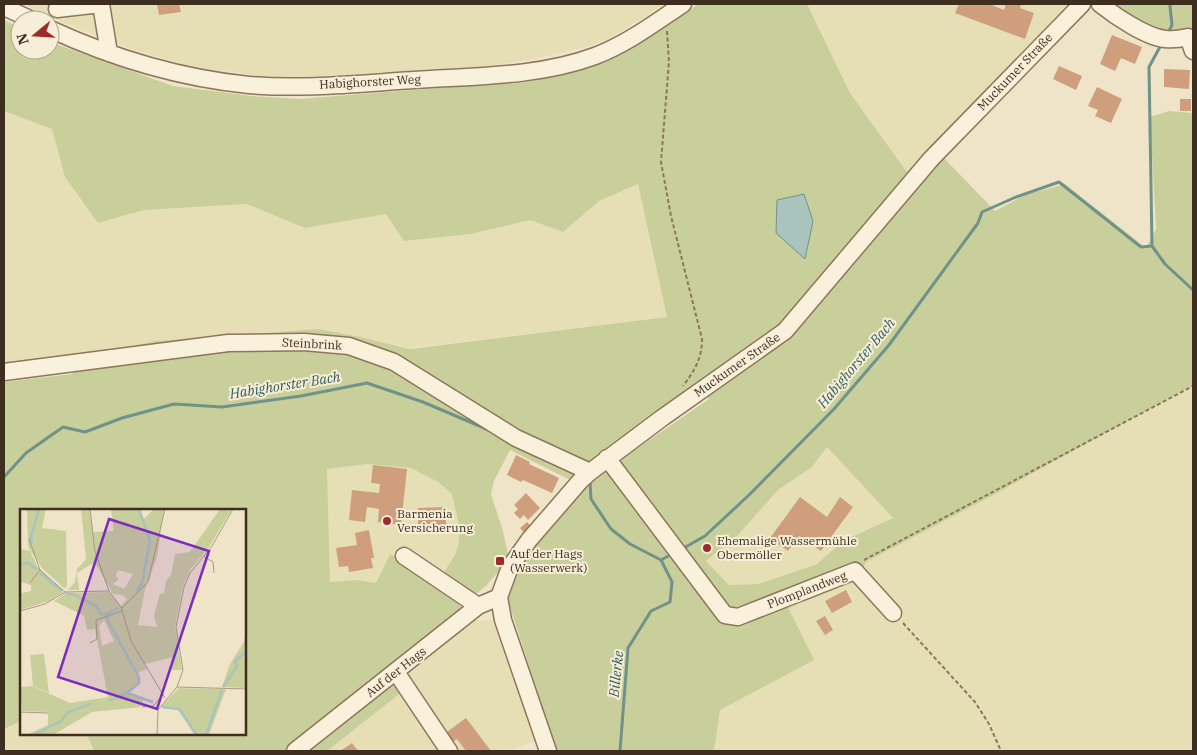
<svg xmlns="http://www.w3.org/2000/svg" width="1197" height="755" viewBox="0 0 1197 755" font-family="'IBM Plex Serif',serif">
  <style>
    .farmland { fill: #e6deb5 }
    .green { fill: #c9cf9b; fill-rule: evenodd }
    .water { fill: #a9c4bc; stroke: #6f938a }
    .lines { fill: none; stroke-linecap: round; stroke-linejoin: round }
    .stream { stroke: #6f938a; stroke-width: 3 }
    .building { fill: #cf9f7d }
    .minor-casing { stroke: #8d765c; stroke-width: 19 }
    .path { stroke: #8d765c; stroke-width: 2; stroke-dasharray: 4 2.5; stroke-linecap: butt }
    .minor { stroke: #faf1dc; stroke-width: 16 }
    .poi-dot { fill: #9e2a2b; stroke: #f7eed8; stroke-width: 2 }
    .labels { text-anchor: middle; stroke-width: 4; stroke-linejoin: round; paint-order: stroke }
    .street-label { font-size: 12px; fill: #3d2e20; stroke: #f7eed8 }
    .poi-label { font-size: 12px; fill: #3d2e20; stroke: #f7eed8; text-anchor: start }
    .water-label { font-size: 14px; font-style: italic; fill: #2f5d5a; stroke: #f7eed8 }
    .inset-river { fill: none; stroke: #a9c4bc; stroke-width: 2.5 }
    .inset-road { fill: none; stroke: #a89b85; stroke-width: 1 }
    .view { fill: #7b2cbf; fill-opacity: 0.15; stroke: #7b2cbf; stroke-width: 2.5 }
    .inset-edge { fill: none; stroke: #3d2e20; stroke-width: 2.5 }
  </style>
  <rect width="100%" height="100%" fill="#f0e4c8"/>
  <path class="farmland" d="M24,4H664L609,39L582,48L533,59L486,66L306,77H264L186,65L128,48L63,23Z
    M807,4H1073L972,104L908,173L850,93Z
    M4,111L52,129L65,177L98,223L144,210L247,204L305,228L386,214L405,241L471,234L530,220L563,232L599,201L638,184L667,317L410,348L361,337L318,329L238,334L154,341L120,349L4,372Z
    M1193,385V751H714L720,710L813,660L787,605L856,573L868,561L999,492Z
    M827,447L893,518L843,541L817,564L758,584L729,585L706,561L737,536L778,490L812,467Z
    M367,464L411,468L438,482L452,494L458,521L459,542L455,555L437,584L376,583L357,580L330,582L327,469Z
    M492,620L537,740L507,751H327L407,688L397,674L466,621Z
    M21,721V734H87L94,751H4V729Z"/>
  <path class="green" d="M698,4H807L850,93L917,186L944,158L995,211L1025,195L1065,184L1146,248L1156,229L1150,117L1169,111L1193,113V385L999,492L868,561L856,573L854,581L809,600L787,605L814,660L720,710L714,751H556L506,594L515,567L585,484L709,399L698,387L574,482L510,450L494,481L491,494L503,531L509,559L486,586L475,595L460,583L450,595L462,608L391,667L407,688L327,751H288V750L286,751H94L87,734H245V510H21V721L4,729V382L72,374L85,363L120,349L154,341L318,329L361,337L410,349L667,317L638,184L599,201L563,232L530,220L471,234L404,241L386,214L305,228L247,204L144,210L98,223L65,177L52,129L4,111V20L20,28V50H50V42L173,86L252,96L300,99L522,81L590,67L614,58L641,42ZM827,447L893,518L843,541L817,564L758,584L729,585L706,561L737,536L778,490L812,467ZM367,464L411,468L438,482L452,494L458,521L459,542L455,555L437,583L390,554L376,583L357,580L330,582L327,469Z
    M1106,4H1181L1193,5V35L1155,31Z"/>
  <path class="water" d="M804,194L813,221L805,259L776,233L777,200Z"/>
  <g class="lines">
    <path class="stream" d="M1168,33L1172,25L1170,6
      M1152,246L1165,264L1193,290
      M4,477L26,453L63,427L85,432L122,418L174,404L222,407L301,396L367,383L423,402L491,431
      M590,481L591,499L611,529L630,544L661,560L672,554
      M682,549L705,536L749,495L834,409L889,345L978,223L982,212L1016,197L1059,182L1141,247L1152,246L1149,67L1161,45
      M620,751L628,648L651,611L670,602L672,582L661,560"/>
  </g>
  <path class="building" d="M157,4H179L181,12L159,15Z
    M959,4H989L1004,10L1006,4H1021L1020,8L1034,13L1025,39L955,13Z
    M1112,35L1142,47L1135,64L1121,58L1115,71L1100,64Z
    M1059,66L1082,76L1076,90L1053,79Z
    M1164,69L1190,70L1189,89L1164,87Z
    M1097,87L1122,99L1111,123L1095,116L1098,110L1088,106Z
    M1180,99H1191V111H1180Z
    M516,455L530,462L529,464L559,478L552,493L523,480L521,482L507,475Z
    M373,465L407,469L401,525L378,522L379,509L367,507L365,522L349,520L352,490L379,493L380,484L371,483Z
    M526,493L540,508L528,520L524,515L520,519L514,513L518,509L514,505Z
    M800,497L827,517L840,497L853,507L821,551L799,536L788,551L770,538Z
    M446,507V532H418V508Z
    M527,522L534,530L527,536L520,528Z
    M369,530L374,558H371L373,568L349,572L348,566L339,567L336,548L357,545L355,533Z
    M846,590L852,602L832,613L825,601Z
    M825,616L833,630L825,635L816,621Z
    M466,718L491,751H466L457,739L451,743L444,734Z
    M352,743L358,751H340Z"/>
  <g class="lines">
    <defs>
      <path id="minor" d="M1100,4C1115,16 1146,37 1165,39C1173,40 1180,39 1188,37L1193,51
        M4,7L32,20
        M57,9L101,4L109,53
        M50,29C113,58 180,78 249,85C308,90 372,82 431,79C485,76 544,75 595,56C627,44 656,22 683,4
        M4,372L228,343L304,342L349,346L394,362L516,438L590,472
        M607,458L725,615L738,617L855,571L893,613
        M404,556L478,606
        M396,672L449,751
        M295,751L478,606L499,597
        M548,751L503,620L499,597L510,567L529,540L581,480L590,472L662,418L785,331L931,159L1082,4"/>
    </defs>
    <use href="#minor" class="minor-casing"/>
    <path class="path" d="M667,31L669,62L661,162L671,216L702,339C702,358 695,370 683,386
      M864,560L1193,386
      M903,623L975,702L989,724L1001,751"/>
    <use href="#minor" class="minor"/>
  </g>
  <g class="poi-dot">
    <circle cx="387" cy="521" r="5"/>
    <circle cx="707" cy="548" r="5"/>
    <rect x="495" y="556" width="10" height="10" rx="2.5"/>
  </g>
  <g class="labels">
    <g class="street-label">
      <text transform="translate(1015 72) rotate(-46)" y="4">Muckumer Straße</text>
      <text transform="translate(370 82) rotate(-3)" y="4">Habighorster Weg</text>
      <text transform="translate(312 344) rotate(3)" y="4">Steinbrink</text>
      <text transform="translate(737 365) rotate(-35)" y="4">Muckumer Straße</text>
      <text transform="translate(807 590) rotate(-21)" y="4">Plomplandweg</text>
      <text transform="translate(396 672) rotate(-38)" y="4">Auf der Hags</text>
    </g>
    <g class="poi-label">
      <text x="397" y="518">Barmenia<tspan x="397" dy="14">Versicherung</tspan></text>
      <text x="717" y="545">Ehemalige Wassermühle<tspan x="717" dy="14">Obermöller</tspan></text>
      <text x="510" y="558">Auf der Hags<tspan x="510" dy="14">(Wasserwerk)</tspan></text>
    </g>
    <g class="water-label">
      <text transform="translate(856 363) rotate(-50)" y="5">Habighorster Bach</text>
      <text transform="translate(285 385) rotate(-9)" y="5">Habighorster Bach</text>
      <text transform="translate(616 674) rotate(-84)" y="5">Billerke</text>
    </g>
  </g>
  <g transform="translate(20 509)">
    <rect width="226" height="226" fill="#f0e4c8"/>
    <path d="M7,0H26L22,19L46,22L47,78L44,79L22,59L8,38ZM61,0H69L73,23L94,22L91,0H119L123,11L134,0H144L137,48L125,81L118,116L137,118L134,106L140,85L144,84L146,72L151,66L155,45L170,43L200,0H212L189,38L170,61L163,77L155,117L162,161H151L153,148L125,155L127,160L118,164L119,175L107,183L124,189L121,198L72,203L33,226H6L28,216V203L2,202L0,178L12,177L50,194L88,188L75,120L67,121L64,107L34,92L45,84L89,83L101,97L107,90L102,86L93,85L75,53L57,64L59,81H48L55,73L57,60L66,50ZM98,61L113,65L104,80L93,75L99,70L96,67ZM84,111L94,132L82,137L79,117ZM0,40L10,42L17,57L43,83L29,92L0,101V75L2,84L11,82V76L0,73ZM226,119V179L202,178L210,155L224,133ZM24,145L29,184L13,177L10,146ZM159,179L206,180L189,226H174L159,199L142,197Z" fill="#c9cf9b" fill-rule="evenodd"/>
    <path class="inset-river" d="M12,35L11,27L19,0M0,55L9,54L18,61M20,64L42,82M117,82L122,74L130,32L119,0M46,85H53L76,97L81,105H86M99,99L86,105L88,112L119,168V174L107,184L133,193M203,178L217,157L215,152L227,142M89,192L107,184M142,198L159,200L177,226M14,226L41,212L48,203L71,195M186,226L202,181"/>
    <path class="inset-road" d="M70,0L75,43L89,82M9,30L20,61L45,83M183,47L193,53L194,64M10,74L20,61M101,100L128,73L145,0M0,102L25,95L45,83L89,82L101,98L111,132L145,189M70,134L77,130L76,111L102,102M157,178L227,180M122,198L133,197L143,186M0,203L28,204M137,226L138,201L157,178L163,161L156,118L164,78L170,64L192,37L213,0"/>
    <path class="view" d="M89,10L189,42L137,200L38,168Z"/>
    <rect width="226" height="226" class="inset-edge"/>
  </g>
  <rect width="1197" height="755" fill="none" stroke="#3d2e20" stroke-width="10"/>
  <g transform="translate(35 35) rotate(252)"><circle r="24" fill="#f7eed8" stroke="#ada18e"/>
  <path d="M0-4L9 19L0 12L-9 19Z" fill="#9e2a2b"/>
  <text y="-8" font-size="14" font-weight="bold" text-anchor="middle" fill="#3d2e20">N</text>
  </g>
</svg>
